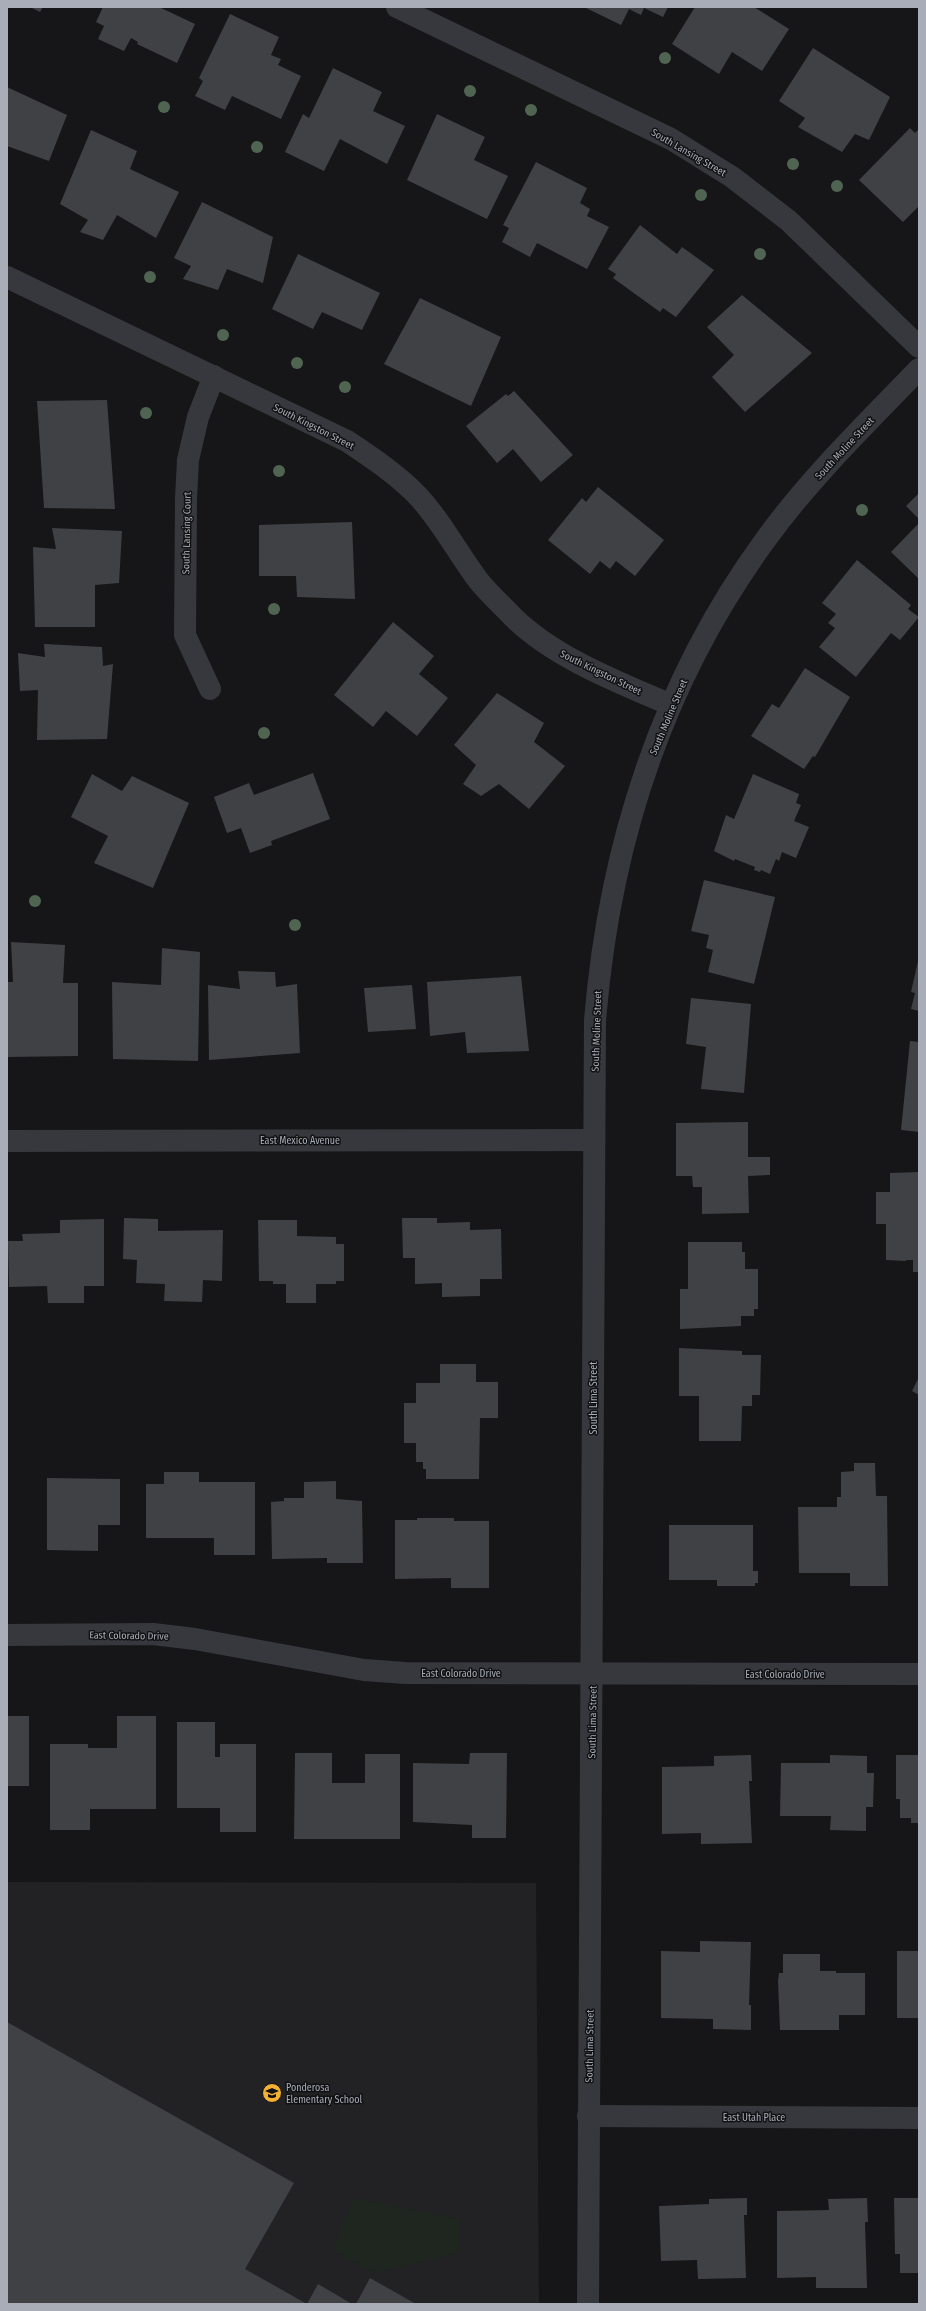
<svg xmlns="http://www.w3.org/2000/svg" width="926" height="2311" viewBox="0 0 926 2311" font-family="'Fira Sans Condensed',sans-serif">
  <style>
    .built { fill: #222225 }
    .green { fill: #1e261f }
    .building { fill: #404145 }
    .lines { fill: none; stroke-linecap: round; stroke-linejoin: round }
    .minor { stroke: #37383d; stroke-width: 22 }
    .tertiary { stroke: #37383d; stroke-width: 22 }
    .tree { fill: #506452 }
    .labels { text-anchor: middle; stroke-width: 3; stroke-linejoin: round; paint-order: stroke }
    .street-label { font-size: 10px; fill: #a8adb8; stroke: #111113 }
    .poi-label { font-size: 10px; fill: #a8adb8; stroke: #111113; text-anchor: start }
  </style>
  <rect width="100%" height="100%" fill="#161618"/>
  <path class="built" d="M7,1882L536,1883L539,2304H7Z"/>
  <path class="green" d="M354,2198L461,2219L458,2253L375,2273L332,2250Z"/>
  <path class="building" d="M30,7H43L40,12Z
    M103,7H159L195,24L177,63L137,44L138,42L131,38L124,51L98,39L104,26L96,22Z
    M584,7H668L663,17L644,8L641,15L629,9L621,25Z
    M695,7H754L789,29L762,71L732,52L719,74L672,44Z
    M230,14L279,37L271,55L281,59L278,65L301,76L281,119L232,96L225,110L195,96L203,81L199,78Z
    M813,48L890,97L869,140L855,134L842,152L798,127L805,118L779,101Z
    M333,68L382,92L373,111L405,126L387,164L340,139L324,171L285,152L303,114L309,118Z
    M7,87L67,115L49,161L7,146Z
    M437,114L485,137L474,160L508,176L487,219L407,180Z
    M910,128L915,133L919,129V206L903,222L859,180Z
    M91,130L137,151L130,169L179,192L156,238L117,215L103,240L80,232L88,220L60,204Z
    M536,162L587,188L580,203L590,209L587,216L609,227L587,269L537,243L530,257L502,242L509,228L503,225Z
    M202,202L273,237L263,283L227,269L218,290L183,279L191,266L174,258Z
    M640,225L677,254L682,247L714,270L676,317L663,308L660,312L613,278L616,274L608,269Z
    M298,254L380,293L362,330L322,312L313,329L272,309Z
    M742,295L812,353L745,412L712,377L734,355L707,327Z
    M420,298L501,337L471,406L384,364Z
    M514,391L573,455L541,482L513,449L497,463L466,426L506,394L508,396Z
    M107,400L115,509L44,508L37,401Z
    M598,487L664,540L635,576L616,561L610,569L600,561L590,574L548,540L582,498L586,502Z
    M919,493V519L906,506Z
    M352,522L355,599L297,597L296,576H259V525Z
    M919,523V579L891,552Z
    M52,528L122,531L119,583L95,585V627H35L33,547L56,549Z
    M857,560L911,605L908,609L919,617L900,640L891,633L856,677L819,647L835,628L828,623L836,614L822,603Z
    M393,622L434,656L419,674L448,698L417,736L386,711L373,727L334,695Z
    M44,644L102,647L103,666L113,664L107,739L37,740L38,690L20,691L18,653L45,657Z
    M805,668L850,697L815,757L813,756L804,769L751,736L772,704L779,708Z
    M497,693L544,723L534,742L565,766L529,809L499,784L481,796L463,784L476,765L454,745Z
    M313,773L330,819L271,841L272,845L250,853L241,828L227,833L214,797L249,783L254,795Z
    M92,774L122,791L132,776L189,803L153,888L94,863L108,836L71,817Z
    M753,774L799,794L796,803L801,805L794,821L809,827L796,858L782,852L779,861L776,859L770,874L761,870L760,872L754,870L755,867L735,859L734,861L714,851L726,815L734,819Z
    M704,880L775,897L754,984L708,972L713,950L706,948L709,935L691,931Z
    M11,942L65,945L63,983H78V1056L7,1057V982H13Z
    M162,948L200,952L198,1061L113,1059L112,982L161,985Z
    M918,961H919V1011L911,1009L915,993L911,992Z
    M238,971L275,972L276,987L297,984L300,1053L209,1060L208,985L240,989Z
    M521,976L529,1051L467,1053L465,1032L430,1036L427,982Z
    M412,985L416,1029L368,1032L364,988Z
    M691,998L751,1004L744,1093L701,1089L706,1047L686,1044Z
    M910,1041L919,1042V1132L901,1130Z
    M748,1122V1157H770V1175L748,1176L749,1213L702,1214V1187H693L692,1176H676V1123Z
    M919,1172V1272H913V1260H906V1261L886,1260V1224H876V1192H890V1173Z
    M124,1218L158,1219V1231L223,1230L222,1281L203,1280L202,1302L164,1301L165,1284L136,1283L137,1260L123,1259Z
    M402,1218H437V1223L470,1222V1230L501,1229L502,1279H480V1296L442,1297V1283L415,1284V1258H403Z
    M104,1219V1286H84V1303H48L47,1286L9,1287L8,1241H23L22,1234L60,1233V1220Z
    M258,1220H297V1236L336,1237V1244H344V1281H336V1284H316V1303H286V1284H273V1281H259Z
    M688,1242H742V1252H745V1269H758V1309H754V1316H741V1326L680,1329V1289H688Z
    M679,1348L742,1351V1355H761L760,1395H752V1406H742L741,1441H699V1396H679Z
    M440,1364H476V1382H498V1418H480L479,1479H426V1469H423V1462H416V1443H404V1403H416V1383H440Z
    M919,1377V1395L912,1391Z
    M854,1463H875L876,1496H887L888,1586H850V1573H799L798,1507H837V1497H841V1472L854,1471Z
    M164,1472H199V1482H255V1555H214V1538H146V1484H164Z
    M47,1478L120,1479V1525H98V1551L47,1550Z
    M336,1481V1499L362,1501L363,1563H327V1558L272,1559L271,1502L284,1501V1498H304V1482Z
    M417,1518H454V1521H489V1588H451V1578L395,1579V1520H417Z
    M669,1525H753V1571H758V1583H755V1586H717V1580H669Z
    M7,1716H29V1786H7Z
    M117,1716H156V1809H90V1830H50V1744H88V1748H117Z
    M177,1722H215V1757H220V1744H256V1832H220V1808H177Z
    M295,1753H332V1783H365V1754H400V1839H294Z
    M470,1753H507L506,1838H472V1825L413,1822V1763L469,1764Z
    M751,1755L752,1781H749L752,1843L701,1844V1833L662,1834V1767L714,1766V1756Z
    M830,1755L867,1756V1773H874L873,1807H866V1831L830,1830L831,1816H780L781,1763H830Z
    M896,1755H919V1823H911V1818H900V1799H896Z
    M700,1941L751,1942L749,2005H751V2030L713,2029V2019L661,2018V1951L700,1952Z
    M897,1951H919V2018H897Z
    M783,1954H820V1971H836V1973H865V2015H839V2030H780L778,1981L779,1973H783Z
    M7,2022L294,2183L245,2269L307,2304L318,2284L352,2304H7Z
    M747,2198V2215H744L746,2278L698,2279L697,2260L661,2261L659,2206L709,2204V2199Z
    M867,2198L868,2222H865L867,2288H816V2277L777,2278V2211L829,2210L828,2199Z
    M894,2198H919V2273H900V2254H895Z
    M370,2278L416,2304H356Z"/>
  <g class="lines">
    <path class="minor" d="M397,7L671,139L732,177L789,221L919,347
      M7,277L347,441C371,457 395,473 416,494C440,519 457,552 478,580C488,593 502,605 513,617C555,658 618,682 671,705
      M210,689L185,635L186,498L188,460L198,417L214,376
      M7,1141L594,1140
      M7,1635L153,1634L195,1639L364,1670L405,1673L919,1674
      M588,2116L919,2118"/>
    <path class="tertiary" d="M588,2304L595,1021C609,847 662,681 766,539C811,477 866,424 919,369"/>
  </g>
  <g class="tree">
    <circle cx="665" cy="58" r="6"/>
    <circle cx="470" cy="91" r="6"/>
    <circle cx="164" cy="107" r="6"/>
    <circle cx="531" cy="110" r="6"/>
    <circle cx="257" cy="147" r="6"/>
    <circle cx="793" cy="164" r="6"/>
    <circle cx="837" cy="186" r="6"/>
    <circle cx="701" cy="195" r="6"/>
    <circle cx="760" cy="254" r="6"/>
    <circle cx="150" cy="277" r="6"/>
    <circle cx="223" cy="335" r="6"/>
    <circle cx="297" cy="363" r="6"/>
    <circle cx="345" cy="387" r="6"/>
    <circle cx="146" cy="413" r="6"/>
    <circle cx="279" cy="471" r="6"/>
    <circle cx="862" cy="510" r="6"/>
    <circle cx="274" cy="609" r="6"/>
    <circle cx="264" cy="733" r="6"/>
    <circle cx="35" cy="901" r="6"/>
    <circle cx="295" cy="925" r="6"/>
  </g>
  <defs>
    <symbol id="school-disc" viewBox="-11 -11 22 22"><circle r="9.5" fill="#f2b134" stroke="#111113"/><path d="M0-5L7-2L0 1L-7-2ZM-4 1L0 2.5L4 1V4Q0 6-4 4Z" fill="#111"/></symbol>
  </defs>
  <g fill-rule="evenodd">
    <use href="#school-disc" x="261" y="2082" width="22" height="22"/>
  </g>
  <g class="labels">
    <g class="street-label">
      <text transform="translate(689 152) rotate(30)" y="4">South Lansing Street</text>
      <text transform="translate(314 426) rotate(27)" y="4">South Kingston Street</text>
      <text transform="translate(844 448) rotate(-47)" y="4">South Moline Street</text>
      <text transform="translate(186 533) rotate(-89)" y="4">South Lansing Court</text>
      <text transform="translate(601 672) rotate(26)" y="4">South Kingston Street</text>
      <text transform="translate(668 717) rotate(-67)" y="4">South Moline Street</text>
      <text transform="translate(596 1031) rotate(-88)" y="4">South Moline Street</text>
      <text x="300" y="1144">East Mexico Avenue</text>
      <text transform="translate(593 1398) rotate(-90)" y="4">South Lima Street</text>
      <text transform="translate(129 1635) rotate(1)" y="4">East Colorado Drive</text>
      <text x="461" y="1677">East Colorado Drive</text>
      <text x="785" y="1678">East Colorado Drive</text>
      <text transform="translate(592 1722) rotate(-89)" y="4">South Lima Street</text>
      <text transform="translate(589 2046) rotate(-89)" y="4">South Lima Street</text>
      <text x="754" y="2121">East Utah Place</text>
    </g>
    <g class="poi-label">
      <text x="286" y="2091">Ponderosa<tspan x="286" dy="12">Elementary School</tspan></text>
    </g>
  </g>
  <rect width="926" height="2311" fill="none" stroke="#a8adb8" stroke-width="16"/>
</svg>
